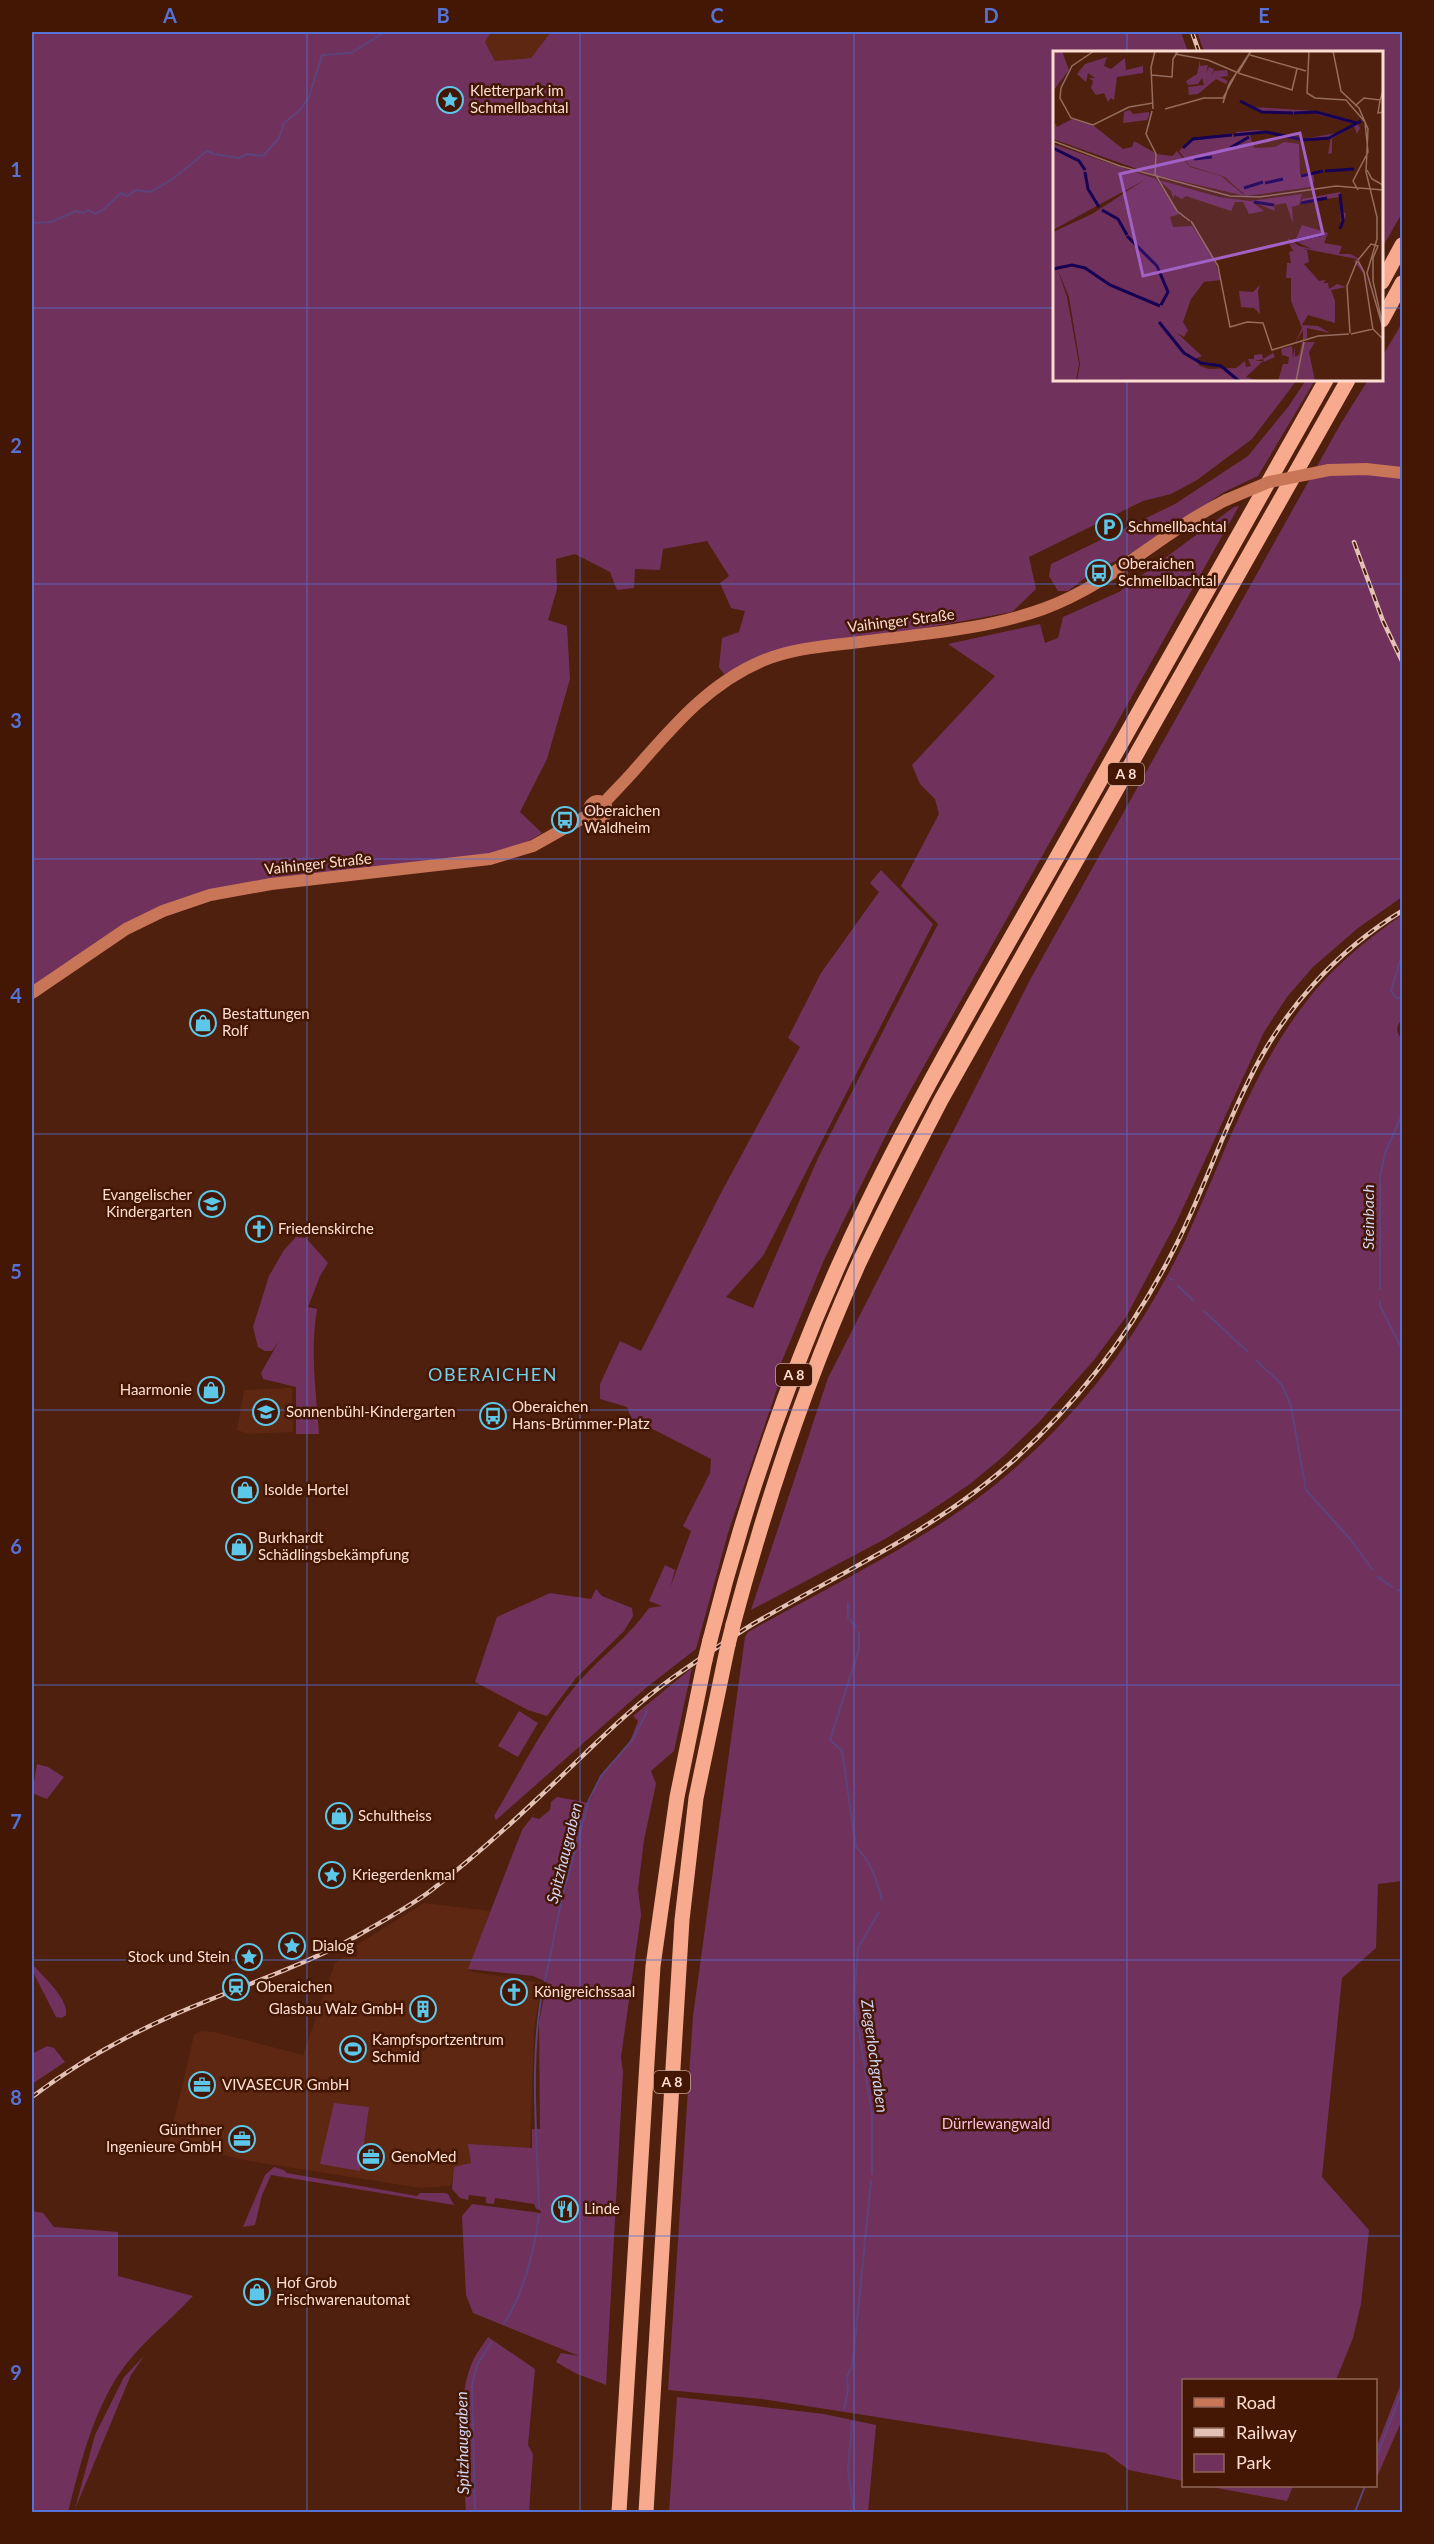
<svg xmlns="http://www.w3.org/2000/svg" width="1434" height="2544" viewBox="0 0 1434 2544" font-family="Lato,sans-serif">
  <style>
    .built { fill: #5e2712 }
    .green { fill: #71315d }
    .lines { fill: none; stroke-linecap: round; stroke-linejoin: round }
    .stream { stroke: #5c437a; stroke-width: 2 }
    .secondary { stroke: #c97557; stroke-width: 12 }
    .motorway { stroke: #f8aa8e; stroke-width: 15 }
    .rail-casing { stroke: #e3c1b5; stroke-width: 4.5 }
    .rail { stroke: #441604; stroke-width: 2; stroke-dasharray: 7; stroke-linecap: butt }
    .secondary-bridge { stroke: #c97557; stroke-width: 12 }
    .motorway-bridge { stroke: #f8aa8e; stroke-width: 15 }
    .grid { fill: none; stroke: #5572d7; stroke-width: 1.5; stroke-opacity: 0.55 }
    .labels { text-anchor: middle; stroke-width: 5; stroke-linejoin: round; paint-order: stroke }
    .shield { fill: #441604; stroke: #c6a295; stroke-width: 1.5 }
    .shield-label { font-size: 14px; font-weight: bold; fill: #feded3 }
    .poi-label { font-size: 15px; fill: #feded3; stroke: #441604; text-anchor: start }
    .street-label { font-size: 15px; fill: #feded3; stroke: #441604 }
    .park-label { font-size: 15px; fill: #f8bfe3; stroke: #441604 }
    .water-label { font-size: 16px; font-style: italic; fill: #d1d4f1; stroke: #441604 }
    .quarter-label { font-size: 18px; letter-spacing: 1.5px; fill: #70d0ee; stroke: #441604 }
    .inset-river { fill: none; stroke: #160054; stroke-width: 3 }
    .inset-road { fill: none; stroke: #956c5d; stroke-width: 1.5 }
    .view { fill: #a261c5; fill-opacity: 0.15; stroke: #a261c5; stroke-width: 3 }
    .inset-edge { fill: none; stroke: #feded3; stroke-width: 3 }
    .neatline { fill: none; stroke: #5572d7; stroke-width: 2 }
    .grid-label { font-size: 20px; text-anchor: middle; font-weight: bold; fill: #5572d7 }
  </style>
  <rect width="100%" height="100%" fill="#4f200e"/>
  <path class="built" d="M491,32H551L531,58L495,61L485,42Z
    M292,1388L293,1432L248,1434L237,1430L244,1390Z
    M424,1903L490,1911L469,1971L541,1983L534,2030L529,2181L454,2169L451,2186L421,2188L249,2161L169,2142L194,2035L200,2031L214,2032L303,2055L335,1963L344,1957H357V1945Z"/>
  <path class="green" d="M32,32H491L485,42L495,61L531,58L551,32H1181L1188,52H1054V380H1297L1252,439L1197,480L1171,494L1143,501L1029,557L1036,589L1012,612L757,659L724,674L719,667L722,638L739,632L745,611L731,608L720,583L729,576L707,541L663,549L660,570L635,569L634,588L617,590L610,572L575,554L556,559L557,589L548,620L567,626L570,679L547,759L520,812L542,833L520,846L495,855L177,901L32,988Z
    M1197,32H1402V213L1382,248V52H1204Z
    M1402,323V897L1358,928L1313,967L1287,997L1264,1032L1177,1221L1126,1317L1094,1360L1040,1421L1005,1455L970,1484L927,1513L885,1539L751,1610L828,1378L1031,978L1340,425L1368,380H1382V357Z
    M1306,380H1315L1258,476L1224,492L1140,549L1093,572L1068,591H1058L1049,576L1051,564L1175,504L1248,456L1288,407Z
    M1239,506L892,1123L824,1260L779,1368L782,1374L728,1533L696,1649L647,1687L496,1820L494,1816C520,1772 544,1723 577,1684C600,1657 629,1637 649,1608L662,1606L649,1601L665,1565L675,1570L670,1588L691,1531L683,1526L710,1473L711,1459L631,1418L627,1407L600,1399V1384L620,1341L641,1351L722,1191L800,1047L788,1038L821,973L879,892L870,883L881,870L933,924L763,1256L726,1297L753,1308L818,1158L938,924L901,886L939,814L935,799L920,784L912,765L995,676L948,644L1040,624L1045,643L1058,638L1063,617L1119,592L1234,507Z
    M1402,915V1020C1395,1026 1396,1033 1402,1039V1881L1378,1884L1376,1948L1342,1978L1322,2177L1369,2230L1361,2304L1353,2338L1336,2380H1184L1183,2481L1129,2470L1106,2453L762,2399L668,2390L693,2016L745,1637L748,1632C828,1587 912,1548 986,1492C1035,1454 1082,1406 1118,1355C1143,1320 1165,1282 1184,1243C1221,1164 1248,1080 1300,1010C1327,972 1364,941 1402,915Z
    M296,1237L306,1238L328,1263L320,1276L308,1307L317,1309C310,1352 316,1391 319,1434H296V1387L263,1379L261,1373L279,1341L272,1351H265L258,1347L253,1327L269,1276L284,1250Z
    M596,1589L602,1596L632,1608L633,1616L624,1631L576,1678L547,1716L528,1710L475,1682L497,1617L550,1593L591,1599Z
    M692,1668L674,1751L651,1771L656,1784L644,1840L638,1889L641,1915L621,2057L623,2072L606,2385L575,2373L556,2362L561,2353L579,2356L473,2313L466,2295L462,2216L472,2204L541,2213L540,2210L536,2209L534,2204L495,2198L494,2204L486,2203V2197L469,2195L468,2200L460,2198L452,2189L454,2167L471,2163L468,2144L532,2148V2129H540L539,2022L547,1982L533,1976L468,1969L522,1830L532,1817L539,1819L550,1810L551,1802L557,1797L589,1803L601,1777L630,1741L638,1721L633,1716Z
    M519,1711L538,1723L518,1757L498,1746Z
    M37,1764L48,1767L64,1777L47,1799L32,1793Z
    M32,1964C42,1975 69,1999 66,2015L62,2018L56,2017L32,1970Z
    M47,2046L54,2048L65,2062L32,2084V2054Z
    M334,2103L369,2107L360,2171L320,2164Z
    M274,2167L284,2170L287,2173L417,2196L420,2193H445L448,2194L454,2205L271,2175L262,2195L255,2225L243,2227L265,2175Z
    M32,2211L43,2213L54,2227L118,2232V2276L193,2296C169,2322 139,2344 119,2374C92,2415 80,2465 68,2512H32Z
    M488,2337L535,2369L528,2445L533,2454L529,2512H466C464,2465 454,2411 471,2365C475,2355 482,2346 488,2337Z
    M144,2356L131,2375L75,2509L95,2435L124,2377Z
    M1402,2381V2420L1376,2479V2448Z
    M677,2397L824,2414L876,2425L868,2512H669Z
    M1206,2486H1293L1287,2501Z"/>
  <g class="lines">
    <path class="stream" d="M32,223L51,222L76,211L83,213L88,210L95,214L103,210L121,193L127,196L136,190L151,192L174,178L207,151L214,154L239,158L247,154L263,156L279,138L284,123L300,110L309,97L322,55L351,53L385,32
      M1402,954L1391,991L1396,998H1402
      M1170,1278L1172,1280
      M1178,1286L1194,1301
      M1380,1289V1176L1385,1154L1402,1114
      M1380,1301V1306L1402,1349
      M1204,1311L1248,1352
      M1257,1361L1282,1385L1291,1406L1306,1490L1351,1540L1372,1569
      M1377,1576L1392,1587
      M1397,1590L1402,1591
      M848,1603V1618L856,1627
      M859,1632V1649L830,1740L842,1751L856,1847C871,1861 877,1881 882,1900
      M545,1981L562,1898L589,1800L601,1776L634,1738L647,1711
      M872,2174V2113L854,2000L858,1948L879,1912
      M539,2208C537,2135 529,2060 543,1988
      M504,2324C524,2292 534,2253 539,2215
      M844,2409L848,2391L847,2376L852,2367L854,2351L871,2181
      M852,2422L848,2470L854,2512
      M1376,2458L1402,2391
      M475,2512L472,2385L477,2365L491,2343
      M1355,2512L1365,2486"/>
    <path class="secondary" d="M1329,470L1366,469L1402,473
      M589 810a9 9 0 1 1 18 0a9 9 0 1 1-18 0Z
      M604,803C613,793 623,783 632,773C670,730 707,684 762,661C793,648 827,646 860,642C921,634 984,630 1043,609C1112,584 1162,532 1226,500
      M32,993L126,929L163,911L210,895L271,884L490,859L533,846L590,814"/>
    <path class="motorway" d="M1382,282L1402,245
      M1382,320L1402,283
      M733,1625C766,1502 806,1380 859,1263C885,1208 913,1154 941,1100L1348,380
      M710,1640C748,1489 800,1342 868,1202C924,1087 989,977 1052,866C1143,704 1235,542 1326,380
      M619,2512L653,1966L677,1797L705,1660
      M646,2512L682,1920L696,1798L728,1645"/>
    <defs>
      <path id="rail" d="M1192,32L1199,52
        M1354,542L1383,621L1402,661
        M32,2097C74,2065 120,2039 169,2017C231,1989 298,1969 357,1936C381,1922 407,1908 429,1892C466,1864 502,1832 536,1800C582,1758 624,1712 675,1676C701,1658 727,1640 753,1624C842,1572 937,1529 1014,1460C1079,1401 1132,1331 1172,1253C1201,1198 1220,1138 1248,1082C1282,1011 1335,952 1402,911"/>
    </defs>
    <use href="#rail" class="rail-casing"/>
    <use href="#rail" class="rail"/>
    <path class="secondary-bridge" d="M1226,500L1269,482L1329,470"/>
    <path class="motorway-bridge" d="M728,1645L733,1625
      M705,1660L710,1640"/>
  </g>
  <path class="grid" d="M307,32V2512M580,32V2512M854,32V2512M1127,32V52M32,308H1054M1382,308H1402M1127,380V2512M32,584H1402M32,859H1402M32,1134H1402M32,1410H1402M32,1685H1402M32,1960H1402M32,2236H1402"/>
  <defs>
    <symbol id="sight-ring" viewBox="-11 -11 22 22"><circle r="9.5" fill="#441604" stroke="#5cc7e8" stroke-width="1.5"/><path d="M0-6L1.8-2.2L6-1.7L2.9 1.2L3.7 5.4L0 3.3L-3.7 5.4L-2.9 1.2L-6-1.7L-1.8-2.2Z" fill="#5cc7e8"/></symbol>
    <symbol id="parking-ring" viewBox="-11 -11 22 22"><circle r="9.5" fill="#441604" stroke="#5cc7e8" stroke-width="1.5"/><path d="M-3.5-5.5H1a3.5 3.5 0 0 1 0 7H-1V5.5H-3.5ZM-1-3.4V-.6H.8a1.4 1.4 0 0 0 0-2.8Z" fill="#5cc7e8"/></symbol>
    <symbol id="bus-ring" viewBox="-11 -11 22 22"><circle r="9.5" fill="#441604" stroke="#5cc7e8" stroke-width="1.5"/><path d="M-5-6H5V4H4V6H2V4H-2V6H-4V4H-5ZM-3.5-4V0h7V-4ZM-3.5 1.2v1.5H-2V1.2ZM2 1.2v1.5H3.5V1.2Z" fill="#5cc7e8"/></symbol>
    <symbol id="shop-ring" viewBox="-11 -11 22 22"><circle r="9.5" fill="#441604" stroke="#5cc7e8" stroke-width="1.5"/><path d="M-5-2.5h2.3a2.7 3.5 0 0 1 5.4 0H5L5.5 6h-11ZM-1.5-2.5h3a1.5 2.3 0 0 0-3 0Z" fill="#5cc7e8"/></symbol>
    <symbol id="school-ring" viewBox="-11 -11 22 22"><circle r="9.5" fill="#441604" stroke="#5cc7e8" stroke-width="1.5"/><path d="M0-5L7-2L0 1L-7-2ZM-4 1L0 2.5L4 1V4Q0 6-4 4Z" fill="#5cc7e8"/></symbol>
    <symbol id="church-ring" viewBox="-11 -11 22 22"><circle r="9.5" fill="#441604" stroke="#5cc7e8" stroke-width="1.5"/><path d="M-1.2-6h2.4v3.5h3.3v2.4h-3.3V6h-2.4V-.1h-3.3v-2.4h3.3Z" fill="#5cc7e8"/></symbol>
    <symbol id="station-ring" viewBox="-11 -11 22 22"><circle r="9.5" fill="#441604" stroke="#5cc7e8" stroke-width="1.5"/><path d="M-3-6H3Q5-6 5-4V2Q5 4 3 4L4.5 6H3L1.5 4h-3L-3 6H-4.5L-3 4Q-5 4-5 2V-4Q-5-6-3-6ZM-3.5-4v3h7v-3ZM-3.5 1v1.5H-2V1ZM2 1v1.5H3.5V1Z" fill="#5cc7e8"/></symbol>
    <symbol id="building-ring" viewBox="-11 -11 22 22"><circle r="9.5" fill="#441604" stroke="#5cc7e8" stroke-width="1.5"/><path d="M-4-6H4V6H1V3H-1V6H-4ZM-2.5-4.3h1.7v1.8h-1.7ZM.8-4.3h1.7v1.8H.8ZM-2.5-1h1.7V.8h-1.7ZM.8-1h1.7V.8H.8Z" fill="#5cc7e8"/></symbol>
    <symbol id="stadium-ring" viewBox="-11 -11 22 22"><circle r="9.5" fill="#441604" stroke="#5cc7e8" stroke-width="1.5"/><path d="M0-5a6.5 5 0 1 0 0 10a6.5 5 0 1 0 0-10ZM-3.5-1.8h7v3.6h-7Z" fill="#5cc7e8"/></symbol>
    <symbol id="office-ring" viewBox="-11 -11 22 22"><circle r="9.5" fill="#441604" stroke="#5cc7e8" stroke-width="1.5"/><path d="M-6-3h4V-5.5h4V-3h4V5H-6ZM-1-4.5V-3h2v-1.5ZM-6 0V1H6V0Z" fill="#5cc7e8"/></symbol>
    <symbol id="restaurant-ring" viewBox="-11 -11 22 22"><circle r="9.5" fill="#441604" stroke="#5cc7e8" stroke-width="1.5"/><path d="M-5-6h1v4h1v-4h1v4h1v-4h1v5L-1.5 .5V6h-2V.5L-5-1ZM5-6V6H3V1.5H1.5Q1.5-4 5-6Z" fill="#5cc7e8"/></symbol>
  </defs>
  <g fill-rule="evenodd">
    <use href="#sight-ring" x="435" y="85" width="30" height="30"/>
    <use href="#parking-ring" x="1094" y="512" width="30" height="30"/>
    <use href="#bus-ring" x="1084" y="558" width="30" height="30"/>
    <use href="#bus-ring" x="550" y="805" width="30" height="30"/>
    <use href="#shop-ring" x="188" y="1008" width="30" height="30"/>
    <use href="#school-ring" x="197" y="1189" width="30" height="30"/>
    <use href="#church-ring" x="244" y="1214" width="30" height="30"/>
    <use href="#shop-ring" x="196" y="1375" width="30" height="30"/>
    <use href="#school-ring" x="251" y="1397" width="30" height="30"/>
    <use href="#bus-ring" x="478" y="1401" width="30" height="30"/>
    <use href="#shop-ring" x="230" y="1475" width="30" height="30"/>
    <use href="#shop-ring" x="224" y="1532" width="30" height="30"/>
    <use href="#shop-ring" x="324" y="1801" width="30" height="30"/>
    <use href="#sight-ring" x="317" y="1860" width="30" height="30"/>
    <use href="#sight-ring" x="277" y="1931" width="30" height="30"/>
    <use href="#sight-ring" x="234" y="1942" width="30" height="30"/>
    <use href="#station-ring" x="221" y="1972" width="30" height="30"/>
    <use href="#church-ring" x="499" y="1977" width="30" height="30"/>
    <use href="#building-ring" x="408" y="1994" width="30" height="30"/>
    <use href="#stadium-ring" x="338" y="2034" width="30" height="30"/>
    <use href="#office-ring" x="187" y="2070" width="30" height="30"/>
    <use href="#office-ring" x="227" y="2124" width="30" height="30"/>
    <use href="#office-ring" x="356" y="2142" width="30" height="30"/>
    <use href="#restaurant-ring" x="550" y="2194" width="30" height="30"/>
    <use href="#shop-ring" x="242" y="2277" width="30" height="30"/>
  </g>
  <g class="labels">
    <g class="shield">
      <rect x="1108" y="763" width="36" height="22" rx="4.5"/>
      <rect x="776" y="1364" width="36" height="22" rx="4.5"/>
      <rect x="654" y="2071" width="36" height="22" rx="4.5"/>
    </g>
    <g class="shield-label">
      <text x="1126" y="779">A 8</text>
      <text x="794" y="1380">A 8</text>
      <text x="672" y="2087">A 8</text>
    </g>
    <g class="poi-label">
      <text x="470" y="96">Kletterpark im<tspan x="470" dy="17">Schmellbachtal</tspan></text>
      <text x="1128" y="532">Schmellbachtal</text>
      <text x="1118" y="569">Oberaichen<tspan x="1118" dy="17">Schmellbachtal</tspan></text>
      <text x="584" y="816">Oberaichen<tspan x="584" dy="17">Waldheim</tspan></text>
      <text x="222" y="1019">Bestattungen<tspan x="222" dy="17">Rolf</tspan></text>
      <text x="192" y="1200" text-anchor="end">Evangelischer<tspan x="192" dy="17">Kindergarten</tspan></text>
      <text x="278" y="1234">Friedenskirche</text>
      <text x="192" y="1395" text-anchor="end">Haarmonie</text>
      <text x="512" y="1412">Oberaichen<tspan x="512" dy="17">Hans-Brümmer-Platz</tspan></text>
      <text x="286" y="1417">Sonnenbühl-Kindergarten</text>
      <text x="264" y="1495">Isolde Hortel</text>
      <text x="258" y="1543">Burkhardt<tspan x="258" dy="17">Schädlingsbekämpfung</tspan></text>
      <text x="358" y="1821">Schultheiss</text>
      <text x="352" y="1880">Kriegerdenkmal</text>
      <text x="312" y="1951">Dialog</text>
      <text x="230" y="1962" text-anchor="end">Stock und Stein</text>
      <text x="256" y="1992">Oberaichen</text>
      <text x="534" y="1997">Königreichssaal</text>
      <text x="404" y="2014" text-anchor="end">Glasbau Walz GmbH</text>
      <text x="372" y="2045">Kampfsportzentrum<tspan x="372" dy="17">Schmid</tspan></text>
      <text x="222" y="2090">VIVASECUR GmbH</text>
      <text x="222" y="2135" text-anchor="end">Günthner<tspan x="222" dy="17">Ingenieure GmbH</tspan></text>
      <text x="391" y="2162">GenoMed</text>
      <text x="584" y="2214">Linde</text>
      <text x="276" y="2288">Hof Grob<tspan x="276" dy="17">Frischwarenautomat</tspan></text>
    </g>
    <g class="street-label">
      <text transform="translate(901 621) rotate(-7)" y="5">Vaihinger Straße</text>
      <text transform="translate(318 864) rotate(-6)" y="5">Vaihinger Straße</text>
    </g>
    <g class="park-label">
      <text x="996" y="2129">Dürrlewangwald</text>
    </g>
    <g class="water-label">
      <text transform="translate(1368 1217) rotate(-90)" y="6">Steinbach</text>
      <text transform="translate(564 1853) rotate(-76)" y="6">Spitzhaugraben</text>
      <text transform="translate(875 2056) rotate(82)" y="6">Ziegerlochgraben</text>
      <text transform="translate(462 2443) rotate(-91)" y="6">Spitzhaugraben</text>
    </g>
    <g class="quarter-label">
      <text x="493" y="1381">OBERAICHEN</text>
    </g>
  </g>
  <g transform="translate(1053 51)">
    <rect width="330" height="330" fill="#4f200e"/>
    <path d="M0,0H9L16,19L0,40ZM54,6L51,15L58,18L72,7L73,19L90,15V22L64,26L61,49L58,47L55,51L51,42L43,44L38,37L40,30L36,27H42L35,22L33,31L24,23L32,13ZM147,9V15L155,14L153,22L156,16L161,18L158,26L161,20L174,19L175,25L167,26L175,30L173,33L163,28L145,43L136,44L135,36L151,34L149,27L145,33L135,34L133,30L144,23ZM188,48L201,56L263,60L304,71L307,77L304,83L301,75L279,88V102L275,103L278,86L256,90L213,82L197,84L201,97L222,96L231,91L246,93L247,123L260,122L261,130L258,136L193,145L172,126L137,115L126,100L139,88L180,84L182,87L183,81L205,79L250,88L289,81L302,73L255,61L209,62ZM77,59L80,63L96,61V65L94,69L70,72L71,61ZM19,68L41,75L70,98L79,96L81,90L104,103L119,105L124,100L137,116L168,125L192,145L98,123L0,88L2,72L4,76ZM0,93L103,128L126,163L117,166L120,176L139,175L161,208L168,229L151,231L138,248L130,271L135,279L131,286L124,282L149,305L142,308L147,315L156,318L183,317L192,310L193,316L198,315L195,308H201V304L209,303L210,308L220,302L222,306L211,311L210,308L202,310H210L193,326L206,330H24L27,313L16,246L4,217L14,246L26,313L23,330H0V181L39,163L93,128L0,179ZM106,129L166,146L197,150L249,143L246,154L238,156L239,157L240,170L244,171L239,170L233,152L221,154L222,160L198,150L211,160L196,163L190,151H182L178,160L133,145L129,148L122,144L120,147L118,140ZM287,141L288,159L293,163L288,179L287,146L247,152L249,148ZM249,174L275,182L271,192L289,195L286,203H297L305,207L312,222L318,247L312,225L301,210L304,208L247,197L236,191L235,187L246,195L259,198L242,190ZM236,192L254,199L256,211L251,213L266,230L273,229L270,232H275L276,238L284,233L293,236L278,239L282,250V272L255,264L249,274L265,275L277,282L254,277V287L250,289V279L242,292L249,277L238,250V227H233L234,212H238L236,201L240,200ZM207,234L205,240L207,263L201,257L188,256L186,240L200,241ZM249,291H262L256,301L262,330H225L230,313H235L236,306L229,304L228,298L239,295L240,308L242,295V306L246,304Z" fill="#71315d"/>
    <path class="inset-river" d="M187,50L209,61L240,62M241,62L263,61L304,72M181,84L213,81L251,89L276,87L308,70M0,97L26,110L32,119M130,97L140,88L179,84M177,97L196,86M141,108L159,106M272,120L301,118M32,121L35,138L46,156M248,125L270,120M212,132L230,128M191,137L210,131M287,143L290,170L287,178M201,151L221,154M248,152L274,147M49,159L65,168L74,184M74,185L104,215L115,241L108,254M243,189L271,183M0,218L19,214L32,217L57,234L107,255M106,271L131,302L148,312L168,315L186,330"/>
    <path class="inset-road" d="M41,0L19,15L8,37L7,47L18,67L40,74L76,56L100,52M256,0L254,42L262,47L293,49L312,71L315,101L300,130L305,139M280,0L288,40L306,57L315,78L313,121L324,166V188L314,222L330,277M122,3L155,9L183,21M197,4L253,20M185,22L239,39L244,18M185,22L198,0M99,24L119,26L120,8L125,0M327,49L325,62L330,61M170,52L176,33L198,0M302,55L311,47L327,49L330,40M100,58L98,16L102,0M112,58L151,47H170L183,23M99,60L93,83L103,103L102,123L124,160L137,170M0,90L67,115L177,145L206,146L283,135L330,139M314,119L319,128L330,134M138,170L165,215L177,276L194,271L210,272L219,299L265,285L296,283M305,209L318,193L325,195L320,207V230L330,275M305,210L311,221L320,279M297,282L294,235L304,210M298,283L320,278L330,288M243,330L251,291"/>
    <path class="view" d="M247,82L270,183L90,225L67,123Z"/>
    <rect width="330" height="330" class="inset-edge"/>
  </g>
  <rect width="1434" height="2544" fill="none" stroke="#441604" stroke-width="66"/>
  <rect x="1182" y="2379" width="195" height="108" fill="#441604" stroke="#8e6657" stroke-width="1.5"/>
  <rect x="1194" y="2398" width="30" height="9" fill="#c97557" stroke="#8e6657" stroke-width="1.5"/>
  <text x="1236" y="2409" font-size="18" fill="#feded3">Road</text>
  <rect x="1194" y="2428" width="30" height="9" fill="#e3c1b5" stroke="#8e6657" stroke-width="1.5"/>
  <text x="1236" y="2439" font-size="18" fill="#feded3">Railway</text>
  <rect x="1194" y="2454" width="30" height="18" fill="#71315d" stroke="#8e6657" stroke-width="1.5"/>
  <text x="1236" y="2469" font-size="18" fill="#feded3">Park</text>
  <rect x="33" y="33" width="1368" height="2478" class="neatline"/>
  <g class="grid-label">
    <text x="170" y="23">A</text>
    <text x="443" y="23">B</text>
    <text x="717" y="23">C</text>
    <text x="991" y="23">D</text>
    <text x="1264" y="23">E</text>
    <text x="16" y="177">1</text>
    <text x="16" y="453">2</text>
    <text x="16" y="728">3</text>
    <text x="16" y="1003">4</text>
    <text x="16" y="1279">5</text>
    <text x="16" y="1554">6</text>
    <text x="16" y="1829">7</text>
    <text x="16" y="2105">8</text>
    <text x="16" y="2380">9</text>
  </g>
</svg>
